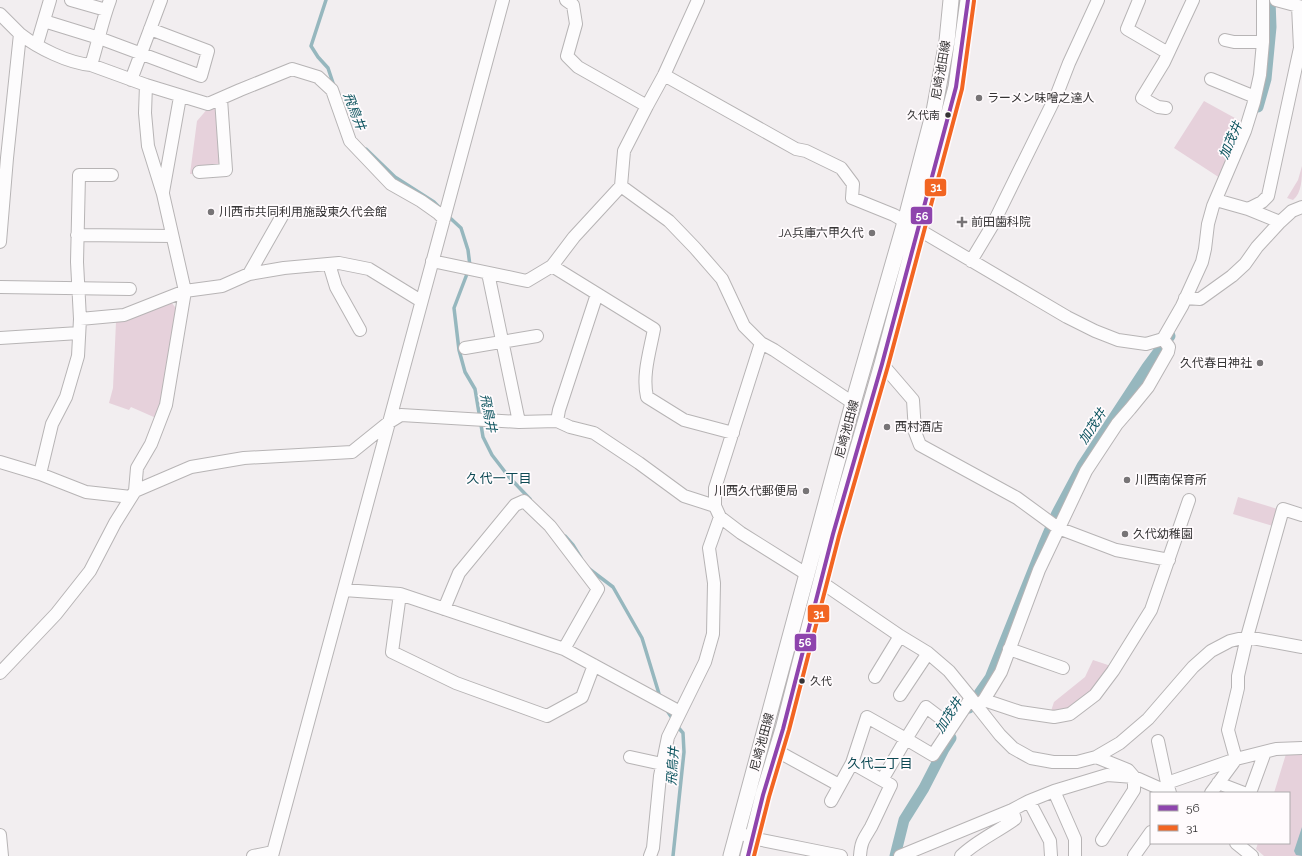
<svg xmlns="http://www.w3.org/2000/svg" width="1302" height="856" viewBox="0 0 1302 856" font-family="Raleway,'Noto Sans JP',sans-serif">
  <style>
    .green { fill: #e6d1db }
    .water { fill: #96b7be }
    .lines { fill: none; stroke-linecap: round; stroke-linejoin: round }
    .stream { stroke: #96b7be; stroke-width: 3.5 }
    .canal { stroke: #96b7be; stroke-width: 11 }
    .minor-casing { stroke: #b7b4b5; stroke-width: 14 }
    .major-casing { stroke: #b7b4b5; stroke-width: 17 }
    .minor { stroke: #fdfcfd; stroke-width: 12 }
    .major { stroke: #fdfcfd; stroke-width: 15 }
    .bus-1-casing { stroke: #fffbfd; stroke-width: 7 }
    .bus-2-casing { stroke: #fffbfd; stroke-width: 7 }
    .bus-1 { stroke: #8e44ad; stroke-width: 4 }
    .bus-2 { stroke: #f26522; stroke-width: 4 }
    .poi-dot { fill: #777476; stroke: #fffbfd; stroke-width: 1.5 }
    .bus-dot { fill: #353334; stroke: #fffbfd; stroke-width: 1.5 }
    .labels { text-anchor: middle; stroke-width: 3.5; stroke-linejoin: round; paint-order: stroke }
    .bus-label { font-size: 11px; fill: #353334; stroke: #fffbfd; text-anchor: end }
    .street-label { font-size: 12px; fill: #353334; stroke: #fffbfd }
    .poi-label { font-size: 12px; fill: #353334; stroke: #fffbfd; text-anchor: start }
    .water-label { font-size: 13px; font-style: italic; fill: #0d545f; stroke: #fffbfd }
    .neighbourhood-label { font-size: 13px; fill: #0e4a54; stroke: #fffbfd }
    .line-badge { stroke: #fffbfd; stroke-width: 1.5 }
    .badge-label { font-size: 11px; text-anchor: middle; font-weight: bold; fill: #fff }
  </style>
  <rect width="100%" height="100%" fill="#f2eef0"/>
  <path class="green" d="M1204,101L1244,123L1220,178L1174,148Z
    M209,107H218L221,173L190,174L197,121Z
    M1302,166C1302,178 1302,193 1293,200L1287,198L1298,180Z
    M171,302L179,312L163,401L156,418L131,407L129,410L109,403L113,388L116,322L132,318Z
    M1238,497L1281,510L1276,527L1233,514Z
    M1093,660L1111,666L1078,707L1057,712L1051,711L1054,702L1085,677Z
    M1302,753V856H1264L1256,849L1258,843H1289V793H1274L1286,754Z"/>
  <path class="water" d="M1302,827V856L1296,855L1294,851Z"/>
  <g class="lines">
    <path class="stream" d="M326,0L311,46L318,57L328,68L334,86
      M366,149L395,177L434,202L439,207
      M448,216L461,228L468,250L470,266L454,308L459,350L465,372L475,389L483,437L492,455L509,477L530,499
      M565,536L573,545L581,558
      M588,568L613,587L642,638L660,697
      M666,709L674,721
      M673,856L684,752L683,733L677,726"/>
    <path class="canal" d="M1258,107L1266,79L1271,27L1270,0
      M969,708L990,678L1042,548L1057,513L1082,466L1147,367L1170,336
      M895,856L904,820L924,788L944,749L951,738"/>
    <defs>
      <path id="minor" d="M71,0L106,10
        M566,0L573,5L576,24L567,56L578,67L647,106L664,75L698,0
        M1139,0L1127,29L1168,53
        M1276,0L1302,7
        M0,14L20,34L7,158L0,242
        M44,21L99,38L201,76L208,51L150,29
        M20,34C38,48 68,63 91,65L146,85L145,113L148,146L163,194L185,291L166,405L151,444L137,468L135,491
        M1225,40L1234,42H1263
        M37,44L50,0
        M91,65C98,43 102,21 110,0
        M664,75L796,149L806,151L841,168L853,184L852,198L894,215L1067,317L1095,331L1118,340L1146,344L1163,339
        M1211,79L1255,97
        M131,80L161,0
        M146,85L208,104L240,90L292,69L318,77L332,90L350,141L391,184L421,201L438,213L444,219
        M647,106L624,151L621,186L669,221L695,248L722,279L744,326L761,343L774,350L853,403
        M1166,108L1158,107L1142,98L1164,62L1193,0
        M199,172L226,170L221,99
        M163,192L180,97
        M1216,200L1248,209L1280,222
        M1248,209L1262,202L1268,196L1300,48L1298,6
        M77,235L172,236
        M432,261L527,281L552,266L574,237L621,186
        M971,261L992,226L1057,94L1069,63L1098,0
        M329,264L336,287L360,330
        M552,266L654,329C650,351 642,375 647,397L684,420L733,433
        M488,273L519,422
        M249,274L282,216
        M0,287L130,289
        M1185,298L1200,299L1232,276L1245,264L1257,247L1280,222L1292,211L1302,207
        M80,319L124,315L185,291L222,286L249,274L284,268L339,263L369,269L421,301
        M0,338L79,333
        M465,348L537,336
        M882,364L913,400L915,432L920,445L1017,498L1058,528L1116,550L1169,560
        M557,421L559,410L597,294
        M0,462L40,474L86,492L131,497
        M40,474L52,424L66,397L78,356L80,319L77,262L79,175H112
        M715,506V488L761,343
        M821,582L900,636L928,653L949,671L971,698
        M344,590L400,594L564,649L680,712
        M400,594L392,652L456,683L547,716L582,697L594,665
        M444,609L459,573L515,505L524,501L550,526L598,589L564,649
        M1009,649L1063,668
        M0,673L56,614L90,571L115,523L135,491L191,467L244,458L352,452L388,423L401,415L519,422L557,421L570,427L594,433L639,463L684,496L715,506L720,517L741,533L808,575
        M875,677L900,636
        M900,695L928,653
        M984,700L1020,712L1054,717L1070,714L1095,695L1113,671L1151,610L1189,500
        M977,706L1000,735L1013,748L1031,758L1053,762H1077L1096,757L1128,770L1134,777V790L1102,840
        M951,726L926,707L906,739L933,755L971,698L977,706L984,700L1001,672L1039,570L1086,471L1117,424L1130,409L1148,387L1168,352L1169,347L1163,339L1182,306L1202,262L1205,249L1208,224L1213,206L1245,131L1254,102L1260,75L1263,42V0
        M1158,741L1167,783
        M777,751L839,785
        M630,757L662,764
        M1096,757L1120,743L1148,719L1193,667L1211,651L1230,641L1247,637L1302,647
        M1218,783L1244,793
        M1054,791L1075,839V856
        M1170,793L1167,783L1236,759L1228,730L1238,688V676L1247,637L1283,509L1302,515
        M1211,793L1236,759L1276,749L1302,748
        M1250,793L1265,752
        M831,801L852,763
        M1029,801L1050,841L1051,856
        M0,835L2,856
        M745,835L752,838L841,856
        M1236,843L1252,856
        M253,856L273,852
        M272,856L503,0
        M650,856L653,848L660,776L668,737L705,662L713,634L714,583L709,548L720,517
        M860,856C861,841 864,839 871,827C878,813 884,799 891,785L882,780L906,739L867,717L852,763L882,780
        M900,856L1012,810L1029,801L1054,791L1107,775L1134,777L1170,793
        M961,856C976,841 997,832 1015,819L1012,810
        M1134,856L1151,832"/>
      <path id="major" d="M731,856L853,403L905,222L934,111L947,41L951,0
        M748,856L763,795L783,729L833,534L882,364L956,87L968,0"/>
    </defs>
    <use href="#minor" class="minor-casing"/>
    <use href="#major" class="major-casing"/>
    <use href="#minor" class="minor"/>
    <use href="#major" class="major"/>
    <defs>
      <path id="bus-1" d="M748,856L763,795L783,729L833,534L882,364L956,87L968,0"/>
      <path id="bus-2" d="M754,856L769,797L789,730L839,536L888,366L962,89L974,1"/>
    </defs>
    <use href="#bus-1" class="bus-1-casing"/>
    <use href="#bus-2" class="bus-2-casing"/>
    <use href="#bus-1" class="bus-1"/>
    <use href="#bus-2" class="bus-2"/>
  </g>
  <g class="poi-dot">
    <circle cx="979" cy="98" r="4"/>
    <circle cx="211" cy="212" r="4"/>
    <path d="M960 216h4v4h4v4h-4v4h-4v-4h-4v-4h4z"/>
    <circle cx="872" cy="233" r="4"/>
    <circle cx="1260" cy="363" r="4"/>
    <circle cx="887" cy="427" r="4"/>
    <circle cx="1127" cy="480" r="4"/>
    <circle cx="806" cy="491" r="4"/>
    <circle cx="1125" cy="534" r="4"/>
  </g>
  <g class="bus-dot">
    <circle cx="948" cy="115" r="3.5"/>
    <circle cx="802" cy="681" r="3.5"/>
  </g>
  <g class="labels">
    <g class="bus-label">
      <text x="940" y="119">久代南</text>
      <text x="810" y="685" text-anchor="start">久代</text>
    </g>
    <g class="street-label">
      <text transform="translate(941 70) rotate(-80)" y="4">尼崎池田線</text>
      <text transform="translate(847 429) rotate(-75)" y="4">尼崎池田線</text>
      <text transform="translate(762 742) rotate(-75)" y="4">尼崎池田線</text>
    </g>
    <g class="poi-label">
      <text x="987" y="102">ラーメン味噌之達人</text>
      <text x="219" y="216">川西市共同利用施設東久代会館</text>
      <text x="971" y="226">前田歯科院</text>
      <text x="864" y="237" text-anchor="end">JA兵庫六甲久代</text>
      <text x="1252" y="367" text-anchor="end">久代春日神社</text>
      <text x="895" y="431">西村酒店</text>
      <text x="1135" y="484">川西南保育所</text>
      <text x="798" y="495" text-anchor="end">川西久代郵便局</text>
      <text x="1133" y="538">久代幼稚園</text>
    </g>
    <g class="water-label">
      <text transform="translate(355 111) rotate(69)" y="5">飛鳥井</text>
      <text transform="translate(1230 140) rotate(-67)" y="5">加茂井</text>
      <text transform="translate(489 413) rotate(79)" y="5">飛鳥井</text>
      <text transform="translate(1092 426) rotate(-57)" y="5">加茂井</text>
      <text transform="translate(948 715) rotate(-58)" y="5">加茂井</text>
      <text transform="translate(672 766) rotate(-86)" y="5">飛鳥井</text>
    </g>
    <g class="neighbourhood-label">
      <text x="499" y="483">久代一丁目</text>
      <text x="880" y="768">久代二丁目</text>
    </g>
  </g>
  <g class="line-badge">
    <rect x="924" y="178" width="23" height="19" rx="4" fill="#f26522"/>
    <rect x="910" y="206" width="23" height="19" rx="4" fill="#8e44ad"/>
    <rect x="807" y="604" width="23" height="19" rx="4" fill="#f26522"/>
    <rect x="794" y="633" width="23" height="19" rx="4" fill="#8e44ad"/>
  </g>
  <g class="badge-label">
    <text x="936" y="191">31</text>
    <text x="922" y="220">56</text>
    <text x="819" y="618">31</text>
    <text x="805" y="646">56</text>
  </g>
  <rect x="1150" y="792" width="140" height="52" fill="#fffbfd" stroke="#aeabad"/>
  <rect x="1158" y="805" width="20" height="6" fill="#8e44ad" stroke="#aeabad"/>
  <text x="1186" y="812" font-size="12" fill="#353334">56</text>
  <rect x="1158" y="825" width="20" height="6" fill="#f26522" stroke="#aeabad"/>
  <text x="1186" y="832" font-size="12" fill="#353334">31</text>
</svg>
